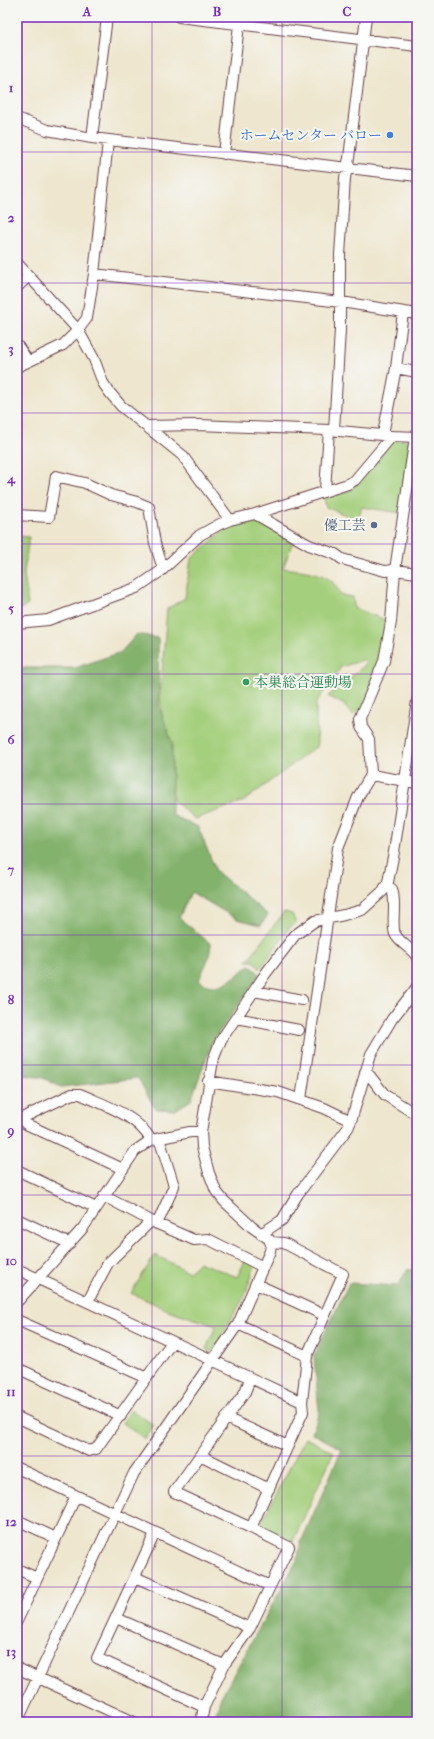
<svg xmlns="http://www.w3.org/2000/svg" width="434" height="1739" viewBox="0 0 434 1739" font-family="'IM FELL French Canon','Noto Serif JP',serif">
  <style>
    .green { fill: #a4cf7c; stroke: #777754 }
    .forest { fill: #83b26c; stroke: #66684c }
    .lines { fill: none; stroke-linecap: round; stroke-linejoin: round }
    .minor-casing { stroke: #633d43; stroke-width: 12 }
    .minor { stroke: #fff; stroke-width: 10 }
    .grid { fill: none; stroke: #7b2cbf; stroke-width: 1; stroke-opacity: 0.55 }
    .shop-dot { fill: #3f7fe0; stroke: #f6f6f2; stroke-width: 1.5 }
    .service-dot { fill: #5c6f8a; stroke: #f6f6f2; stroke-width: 1.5 }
    .leisure-dot { fill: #2e9e5b; stroke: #f6f6f2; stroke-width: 1.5 }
    .labels { text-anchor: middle; stroke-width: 4; stroke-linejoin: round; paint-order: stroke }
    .shop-label { font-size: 14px; fill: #366cbe; stroke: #f6f6f2; text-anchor: end }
    .service-label { font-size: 14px; fill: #4e5e75; stroke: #f6f6f2; text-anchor: end }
    .leisure-label { font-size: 14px; fill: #27864d; stroke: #f6f6f2; text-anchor: start }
    .neatline { fill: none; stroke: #7b2cbf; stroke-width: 1.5 }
    .grid-label { font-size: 13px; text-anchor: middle; font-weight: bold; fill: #7b2cbf }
  </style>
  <rect width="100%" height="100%" fill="#f6f6f2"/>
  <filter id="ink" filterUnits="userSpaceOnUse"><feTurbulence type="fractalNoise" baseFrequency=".025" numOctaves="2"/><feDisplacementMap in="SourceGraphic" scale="8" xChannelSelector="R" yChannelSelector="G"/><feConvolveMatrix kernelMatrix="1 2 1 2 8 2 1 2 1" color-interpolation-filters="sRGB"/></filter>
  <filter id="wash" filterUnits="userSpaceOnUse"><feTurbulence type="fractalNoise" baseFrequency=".012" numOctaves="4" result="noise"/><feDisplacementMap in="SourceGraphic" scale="16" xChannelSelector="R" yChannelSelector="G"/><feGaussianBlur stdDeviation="0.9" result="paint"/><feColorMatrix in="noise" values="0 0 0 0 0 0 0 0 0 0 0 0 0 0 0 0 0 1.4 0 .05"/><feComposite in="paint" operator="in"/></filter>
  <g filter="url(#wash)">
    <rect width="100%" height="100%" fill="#eee6ce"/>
    <path class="green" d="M395,439L412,441L401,513L362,507L358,520L326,507L324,498L351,490Z
      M254,519L293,541L283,568C303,571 334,571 340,595L353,597L354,608L391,622L365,707L352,715L343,704L328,696L364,666L366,659L341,667L316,703L317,746L244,801L195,819L173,800L160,697L167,609L185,598L191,559L229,526Z
      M17,536L29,537L24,573L28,605L17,610Z
      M284,912L292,914L296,923L290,927L260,969L254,961H247Z
      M155,1255L189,1272L199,1262L237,1277L246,1259L256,1263L244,1297L212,1352L206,1349L216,1326L168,1310L131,1293Z
      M131,1410L154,1425L145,1439L122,1423Z
      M305,1438L334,1452L292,1543L260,1526Z"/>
    <path class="forest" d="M137,634L158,638L159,706L172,743V815L198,827L216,871L268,915L261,925L237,919L191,892L179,918L211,944L209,957L199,980C217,996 235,976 250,965L260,974L212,1042L191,1100L175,1110L157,1109L153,1105L138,1078L61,1087L43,1078L25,1075L17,1083V668H75L121,652Z
      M417,1269V1722H213L221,1697L297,1560L301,1542L342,1449L312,1433L319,1412L314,1356L349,1283L398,1286L407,1270Z"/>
  </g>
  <g filter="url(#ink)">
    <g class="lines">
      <defs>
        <path id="minor" d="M179,17L417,46
          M17,118L47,130L92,138L417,176
          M92,138L107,17
          M224,154L239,25
          M17,263L78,330L94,359L103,383L110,393L121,406L182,455L230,520
          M94,274L341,302L417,314
          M17,287L29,276
          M17,345L28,361
          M17,367L63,345L78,330L87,318L94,274L108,141
          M396,368L417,372
          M146,426L198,425L329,430L392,436
          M334,430L340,330V255L345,178L349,158L366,17
          M383,434L396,368L403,312
          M325,490L329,430
          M255,514L309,545L335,554L342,559L385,571L395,570L417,573
          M17,515L49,517L56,476L85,483L111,495L137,502L149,507L155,543L163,569
          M17,623L48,620L136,588L161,571L200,535L220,524L230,520L255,514L348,484L355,480L392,436L417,437
          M371,775L417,783
          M386,886L392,889C397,903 391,924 395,934C400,944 412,948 417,957
          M254,991L302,1000
          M412,993L417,1003
          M236,1018L299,1030
          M365,1072L370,1076L385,1095L417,1115
          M208,1081L278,1092L324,1108L351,1121
          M301,1099L338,848L358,797L371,775L369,739L361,727L360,719L384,661L391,622L395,570L415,437
          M22,1118L72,1094H80C104,1105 137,1115 151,1140
          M17,1121L22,1118L26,1124L123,1169
          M17,1170L96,1208
          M104,1196L151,1221L194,1240L208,1239L263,1267
          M17,1219L70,1244
          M157,1224L174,1186L159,1138
          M261,1234L282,1220L298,1194L348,1128L351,1121L371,1054L392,1019L417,987
          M270,1242L284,1243L343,1274L307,1356L302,1402
          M17,1269L302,1402L303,1412L251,1528L289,1547L250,1628L224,1665L204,1707L201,1722
          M256,1284L324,1315
          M88,1301L108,1263L151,1221
          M17,1302L83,1228L135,1151L151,1140L190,1132H201
          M17,1320L147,1378
          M238,1324L307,1356
          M17,1368L121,1416
          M250,1379L245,1392L174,1492L251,1528
          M17,1417L89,1451L96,1449L172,1342
          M226,1418L288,1446
          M200,1455L269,1489
          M17,1468L270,1586
          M17,1520L56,1538
          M155,1533L97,1658L204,1707
          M17,1569L37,1578
          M135,1577L250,1628
          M116,1618L224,1665
          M17,1621L76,1496
          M17,1668L134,1722
          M17,1722L134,1473L238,1324L270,1251L271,1244L269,1239L252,1227L224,1201L216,1191L209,1173L202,1147L201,1132L213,1060L221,1040L266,973L295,935L315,921L344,915L362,910L383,891L388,882L394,852L417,701"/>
      </defs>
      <use href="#minor" class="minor-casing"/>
      <use href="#minor" class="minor"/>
    </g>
  </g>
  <path class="grid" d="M152,17V1722M282,17V1722M17,152H417M17,283H417M17,413H417M17,544H417M17,674H417M17,804H417M17,935H417M17,1065H417M17,1195H417M17,1326H417M17,1456H417M17,1587H417"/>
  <circle class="shop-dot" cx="390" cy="135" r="4"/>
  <circle class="service-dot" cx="374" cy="525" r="4"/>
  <circle class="leisure-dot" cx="246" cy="682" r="4"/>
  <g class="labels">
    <g class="shop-label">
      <text x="382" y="140">ホームセンター バロー</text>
    </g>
    <g class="service-label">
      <text x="366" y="530">優工芸</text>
    </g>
    <g class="leisure-label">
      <text x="254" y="687">本巣総合運動場</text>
    </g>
  </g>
  <rect width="434" height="1739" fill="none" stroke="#f6f6f2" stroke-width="44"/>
  <rect x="22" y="22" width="390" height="1695" class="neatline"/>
  <g class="grid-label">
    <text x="87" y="16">A</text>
    <text x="217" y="16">B</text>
    <text x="347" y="16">C</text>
    <text x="11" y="92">1</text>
    <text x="11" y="222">2</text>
    <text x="11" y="353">3</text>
    <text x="11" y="483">4</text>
    <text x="11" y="613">5</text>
    <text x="11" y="744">6</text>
    <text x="11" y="874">7</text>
    <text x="11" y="1004">8</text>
    <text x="11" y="1135">9</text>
    <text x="11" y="1265">10</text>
    <text x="11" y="1396">11</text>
    <text x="11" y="1526">12</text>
    <text x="11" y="1656">13</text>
  </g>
</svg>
